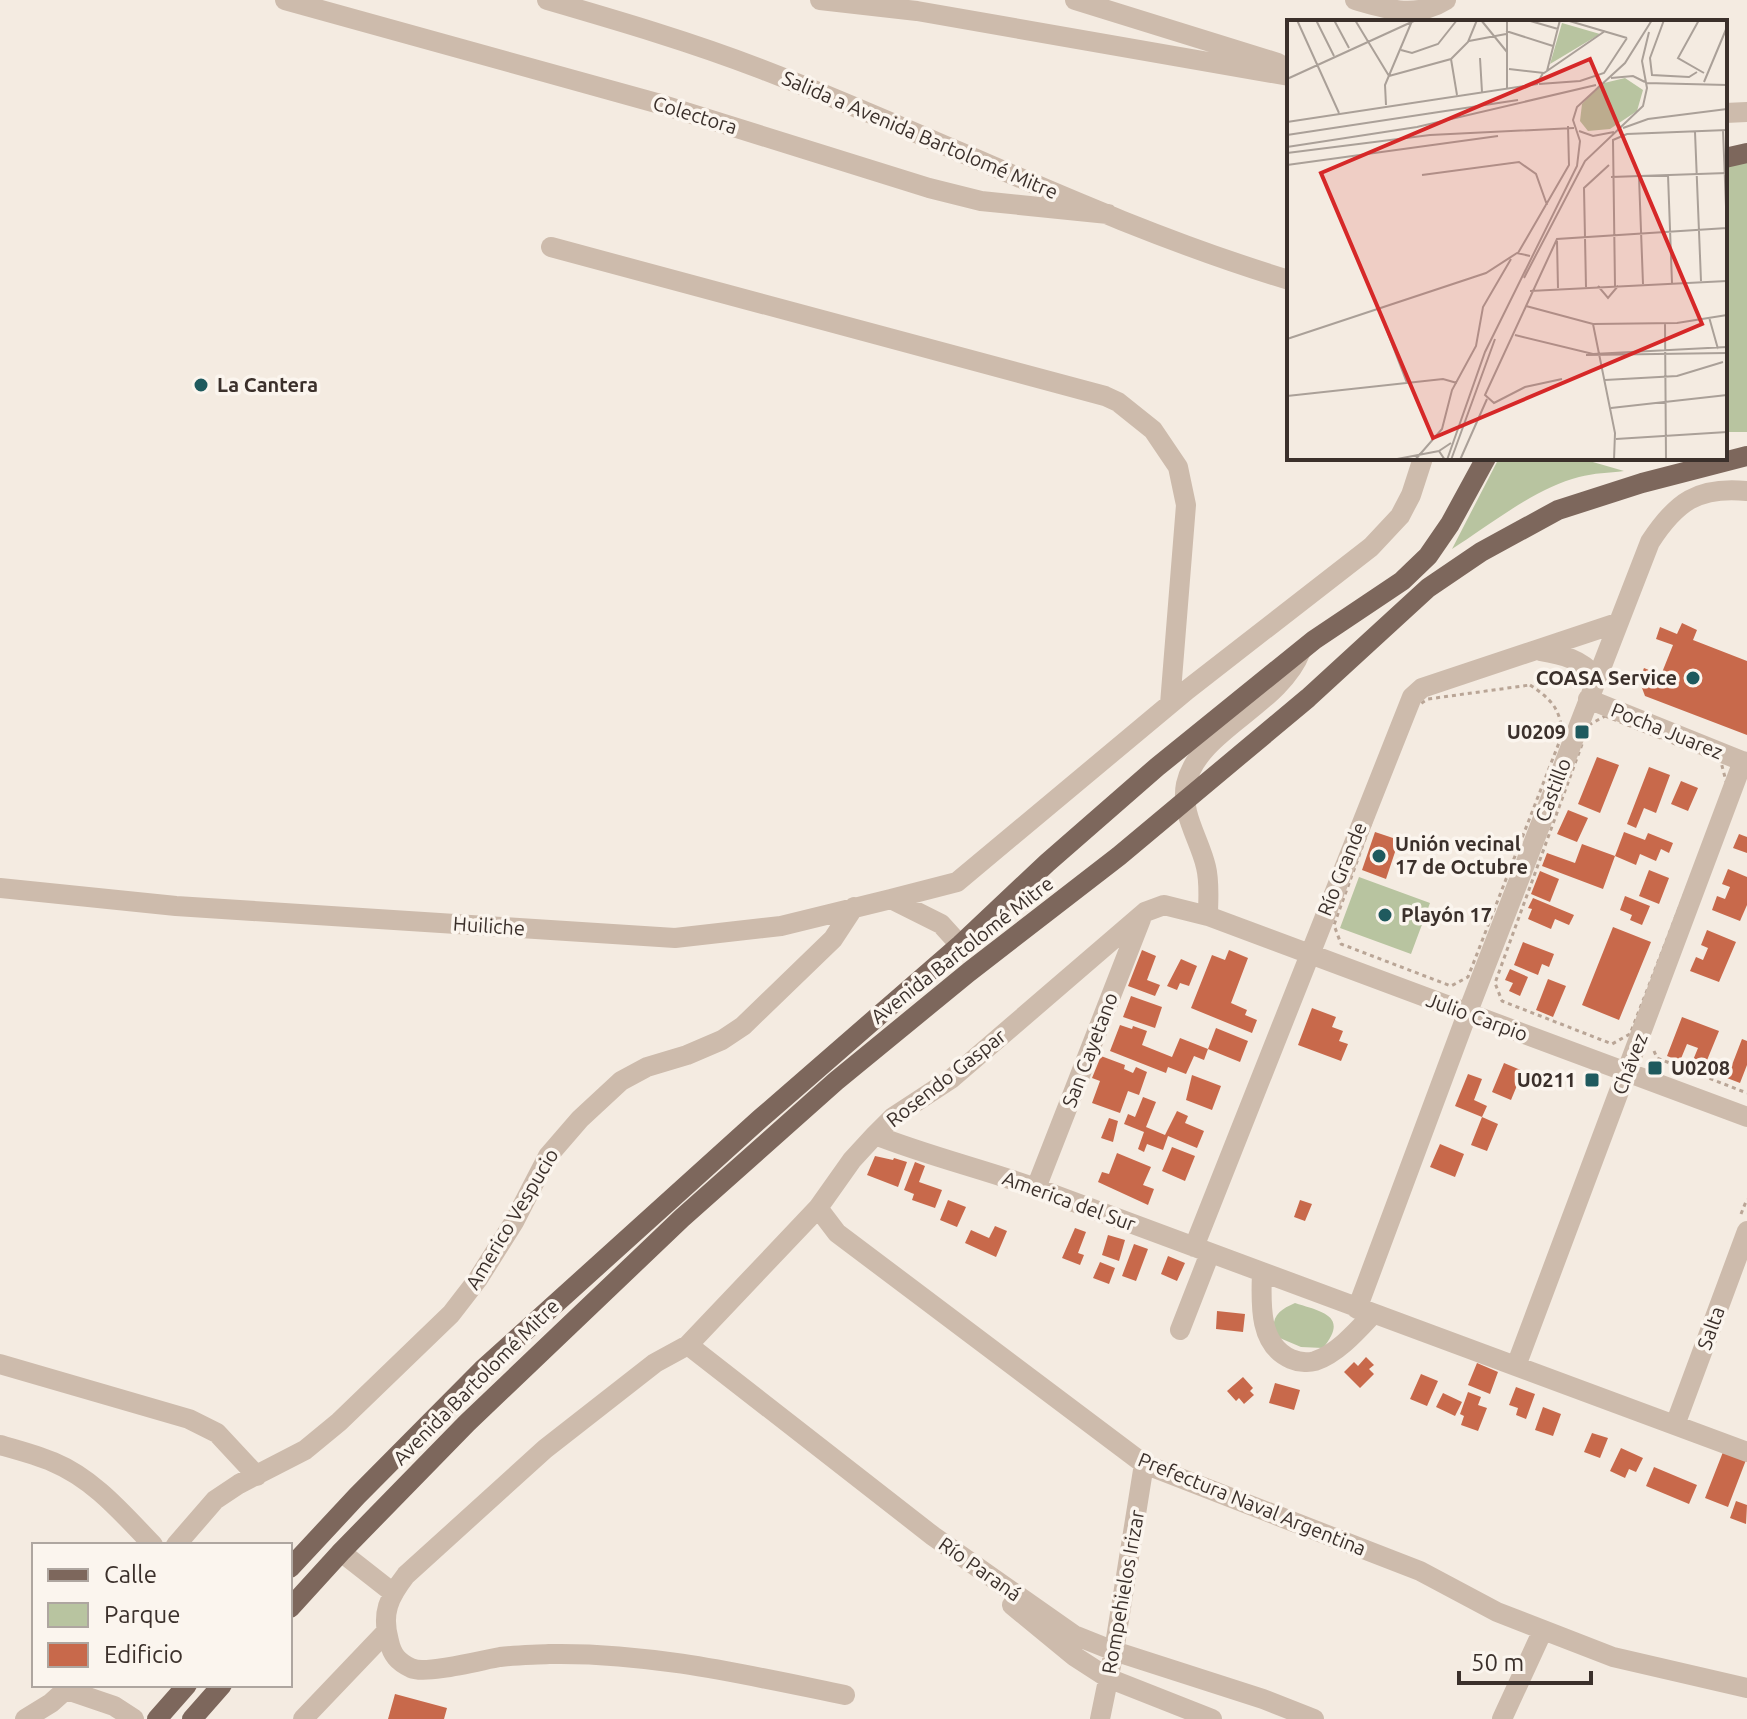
<svg xmlns="http://www.w3.org/2000/svg" width="1747" height="1719" viewBox="0 0 1747 1719" font-family="Ubuntu,sans-serif">
  <style>
    .green { fill: #b8c4a0 }
    .building { fill: #c8694b }
    .lines { fill: none; stroke-linecap: round; stroke-linejoin: round }
    .path { stroke: #b9a596; stroke-width: 3; stroke-dasharray: 4 4; stroke-linecap: butt }
    .minor { stroke: #cdbbac; stroke-width: 20 }
    .major { stroke: #7d675c; stroke-width: 20 }
    .poi-dot { fill: #1f5a5e; stroke: #fbf5ee; stroke-width: 3 }
    .labels { text-anchor: middle; stroke-width: 7; stroke-linejoin: round; paint-order: stroke }
    .street-label { font-size: 20px; fill: #3b302b; stroke: #fbf5ee }
    .poi-label { font-size: 20px; font-weight: bold; fill: #3b302b; stroke: #fbf5ee; text-anchor: start }
    .inset-road { fill: none; stroke: #aaa098; stroke-width: 2 }
    .view { fill: #d62828; fill-opacity: 0.15; stroke: #d62828; stroke-width: 4 }
    .inset-edge { fill: none; stroke: #3b302b; stroke-width: 4 }
  </style>
  <rect width="100%" height="100%" fill="#f4ebe1"/>
  <path class="green" d="M1747,161V432H1725V163Z
    M1499,458H1579L1624,471C1609,473 1594,473 1579,477C1535,488 1490,525 1452,549Z
    M1359,877L1430,903L1411,954L1340,928Z
    M1295,1303C1323,1312 1349,1316 1323,1348L1301,1347L1275,1336C1270,1317 1279,1310 1295,1303Z"/>
  <path class="building" d="M1682,623L1697,630L1693,640L1747,661V735L1645,696L1639,680L1644,668L1661,675L1673,645L1656,639L1660,627L1677,634Z
    M1597,757L1619,765L1600,813L1578,804Z
    M1649,767L1670,775L1656,813L1644,808L1636,828L1627,824Z
    M1681,781L1698,788L1688,811L1671,804Z
    M1568,810L1588,818L1577,842L1557,834Z
    M1375,832L1399,840L1386,879L1362,870Z
    M1624,832L1645,840L1648,833L1673,843L1669,853L1661,849L1656,861L1640,854L1636,865L1615,856L1603,889L1542,866L1547,853L1575,863L1582,844L1615,856Z
    M1739,834L1747,837V853L1733,848Z
    M1728,869L1747,877V905L1740,921L1712,910L1717,896L1725,899L1730,887L1722,884Z
    M1649,870L1669,878L1659,904L1639,896Z
    M1540,871L1559,879L1550,902L1531,894Z
    M1625,896L1650,906L1642,925L1630,920L1632,915L1620,910Z
    M1533,898L1574,915L1569,925L1555,919L1551,929L1528,919L1532,909L1528,908Z
    M1613,927L1651,942L1619,1020L1582,1005Z
    M1707,930L1736,942L1719,982L1690,971L1696,957L1703,960L1708,948L1701,945Z
    M1523,942L1554,954L1549,967L1542,964L1538,975L1514,965Z
    M1142,950L1156,956L1147,980L1160,985L1155,996L1128,986Z
    M1229,950L1248,958L1231,1003L1247,1010L1245,1015L1257,1020L1252,1033L1191,1008L1212,955L1225,960Z
    M1181,959L1197,966L1189,986L1180,983L1177,990L1167,986Z
    M1510,969L1528,977L1520,996L1509,991L1513,983L1505,980Z
    M1548,979L1566,986L1553,1017L1536,1010Z
    M1131,996L1162,1007L1155,1028L1123,1017Z
    M1312,1008L1336,1017L1332,1027L1343,1031L1339,1041L1348,1044L1341,1061L1298,1045Z
    M1682,1017L1719,1031L1703,1070L1691,1065L1698,1048L1687,1044L1680,1061L1667,1056Z
    M1120,1025L1132,1029L1133,1026L1147,1031L1142,1045L1172,1057L1180,1038L1208,1049L1204,1060L1194,1056L1186,1074L1168,1067L1166,1073L1110,1051Z
    M1216,1028L1248,1041L1240,1062L1208,1049Z
    M1742,1039L1747,1041V1065L1740,1083L1727,1078Z
    M1101,1056L1125,1065L1124,1069L1133,1073L1136,1067L1147,1072L1139,1095L1128,1091L1120,1113L1092,1103L1100,1081L1092,1078Z
    M1504,1063L1523,1071L1511,1100L1492,1092Z
    M1468,1074L1482,1079L1474,1100L1487,1106L1482,1117L1455,1106Z
    M1192,1075L1221,1086L1212,1110L1186,1100Z
    M1143,1097L1156,1102L1146,1127L1165,1135L1177,1111L1188,1116L1185,1123L1204,1131L1197,1148L1168,1136L1163,1150L1147,1144L1144,1152L1138,1149L1144,1132L1124,1124L1128,1114L1135,1117Z
    M1482,1117L1498,1124L1487,1151L1471,1145Z
    M1109,1118L1118,1121L1113,1142L1101,1138Z
    M1440,1144L1464,1154L1455,1177L1430,1167Z
    M1172,1147L1195,1156L1185,1181L1162,1171Z
    M1117,1153L1151,1167L1143,1185L1154,1189L1148,1205L1098,1182L1102,1172L1109,1174Z
    M875,1156L893,1160L894,1158L907,1162L898,1187L867,1175Z
    M915,1162L925,1166L919,1182L942,1190L935,1208L912,1200L914,1194L904,1190Z
    M948,1200L966,1207L957,1227L940,1220Z
    M1300,1200L1312,1204L1305,1221L1294,1217Z
    M995,1226L1007,1231L996,1257L965,1243L971,1230L989,1238Z
    M1075,1228L1086,1232L1078,1253L1084,1255L1080,1265L1062,1258Z
    M1108,1235L1125,1240L1119,1261L1102,1255Z
    M1134,1244L1148,1249L1136,1281L1122,1276Z
    M1168,1256L1185,1263L1177,1281L1161,1274Z
    M1100,1262L1115,1268L1109,1284L1093,1278Z
    M1217,1311L1245,1314L1243,1332L1216,1329Z
    M1366,1357L1374,1365L1369,1369L1374,1374L1360,1388L1344,1372L1354,1362L1358,1366Z
    M1477,1363L1498,1372L1490,1394L1468,1385Z
    M1421,1374L1438,1381L1427,1406L1410,1399Z
    M1243,1377L1253,1388L1250,1391L1254,1395L1244,1404L1239,1398L1236,1401L1227,1391Z
    M1275,1383L1300,1390L1294,1410L1269,1403Z
    M1516,1387L1535,1394L1526,1419L1516,1415L1518,1408L1509,1405Z
    M1468,1392L1481,1397L1478,1405L1487,1408L1478,1431L1461,1425L1464,1416L1460,1414Z
    M1443,1393L1462,1402L1455,1416L1436,1407Z
    M1543,1407L1561,1414L1553,1436L1535,1430Z
    M1592,1433L1608,1438L1600,1458L1584,1452Z
    M1621,1448L1643,1458L1636,1472L1629,1469L1625,1478L1610,1471Z
    M1723,1452L1746,1460L1728,1507L1705,1498Z
    M1654,1467L1697,1485L1689,1504L1646,1486Z
    M1736,1501L1747,1505L1746,1524L1730,1518Z
    M395,1694L447,1708L444,1719H388Z"/>
  <g class="lines">
    <path class="path" d="M1530,685C1551,699 1561,709 1562,735L1468,977L1451,986L1341,944L1334,925L1412,709L1428,699Z
      M1605,716L1721,762L1727,785L1630,1034L1612,1044L1502,1001L1495,983L1589,725Z
      M1654,1051L1657,1058L1747,1093
      M1741,1214L1747,1199"/>
    <path class="minor" d="M285,0L660,104L929,188L981,201L1108,214
      M547,0C619,21 691,42 761,69C938,137 1107,225 1289,280
      M820,0L917,11L1289,76
      M1075,0L1278,63
      M1355,0C1386,9 1416,19 1446,0
      M1725,113L1747,112
      M551,247L1105,396L1118,402L1153,430L1178,467L1186,505L1170,704
      M1540,651C1563,655 1581,659 1596,677
      M1588,699L1747,763
      M0,888L176,906L675,938L781,926L891,899L941,924L960,945
      M891,899L957,882L1187,690L1371,547L1400,516L1411,495L1423,458
      M1208,916C1208,900 1210,883 1206,867C1200,840 1180,813 1186,784C1198,730 1279,707 1301,651
      M875,1135C928,1156 983,1169 1036,1188L1747,1452
      M1036,1188L1141,919
      M818,1208L837,1233L1144,1464L1420,1571L1497,1612L1613,1657L1747,1688
      M1194,1247L1412,697L1422,688L1617,623
      M1262,1272C1261,1302 1258,1345 1291,1359C1298,1362 1308,1363 1315,1361C1337,1354 1358,1330 1373,1314
      M1357,1309L1467,1014L1650,542C1676,502 1698,486 1747,491
      M1180,1330L1210,1253
      M688,1345L933,1536L1074,1635L1114,1651L1263,1699L1314,1719
      M0,1364L189,1419L217,1433L257,1476
      M1516,1366L1743,761
      M1675,1425L1747,1231
      M0,1445C18,1450 37,1455 53,1462C94,1479 123,1514 153,1545
      M176,1545L215,1500L239,1484L305,1450L339,1422L451,1314L478,1279L514,1222L548,1156L580,1119L621,1081L647,1067L687,1055L722,1040L743,1026L833,939L854,907
      M341,1552L392,1592
      M1012,1605L1074,1656L1108,1678L1212,1719
      M67,1690L114,1706L134,1719
      M845,1695C747,1675 650,1652 549,1654C533,1655 516,1655 500,1657C482,1660 425,1675 411,1668C398,1662 392,1655 389,1641C381,1613 389,1597 406,1575L545,1449L655,1363L688,1345L818,1208L852,1160L875,1135L893,1117L951,1079L1145,912L1164,905L1208,916L1747,1117
      M25,1719L51,1703L71,1685
      M303,1719L386,1632
      M1100,1719L1114,1651L1144,1464
      M1502,1719L1543,1630"/>
    <path class="major" d="M1725,158L1747,153
      M290,1568L357,1496L482,1370L761,1118L960,945L1047,863L1157,767L1314,640L1402,581L1428,556L1450,524L1486,458
      M290,1608L341,1552L467,1423L682,1218L836,1081L969,972L1119,856L1308,698L1428,588L1481,552L1558,510L1642,483L1747,456
      M157,1719L187,1685
      M192,1719L222,1685"/>
  </g>
  <g class="poi-dot">
    <circle cx="201" cy="385" r="8"/>
    <circle cx="1693" cy="678" r="8"/>
    <rect x="1574" y="724" width="16" height="16" rx="4"/>
    <circle cx="1379" cy="856" r="8"/>
    <circle cx="1385" cy="915" r="8"/>
    <rect x="1647" y="1060" width="16" height="16" rx="4"/>
    <rect x="1584" y="1072" width="16" height="16" rx="4"/>
  </g>
  <g class="labels">
    <g class="street-label">
      <text transform="translate(695 115) rotate(17)" y="7">Colectora</text>
      <text transform="translate(920 135) rotate(23)" y="7">Salida a Avenida Bartolomé Mitre</text>
      <text transform="translate(1667 731) rotate(22)" y="7">Pocha Juarez</text>
      <text transform="translate(1553 790) rotate(-69)" y="7">Castillo</text>
      <text transform="translate(1342 869) rotate(-68)" y="7">Río Grande</text>
      <text transform="translate(489 926) rotate(4)" y="7">Huiliche</text>
      <text transform="translate(962 950) rotate(-38)" y="7">Avenida Bartolomé Mitre</text>
      <text transform="translate(1477 1017) rotate(20)" y="7">Julio Carpio</text>
      <text transform="translate(1090 1050) rotate(-69)" y="7">San Cayetano</text>
      <text transform="translate(1630 1064) rotate(-69)" y="7">Chávez</text>
      <text transform="translate(946 1078) rotate(-38)" y="7">Rosendo Gaspar</text>
      <text transform="translate(1069 1201) rotate(20)" y="7">America del Sur</text>
      <text transform="translate(512 1219) rotate(-59)" y="7">Americo Vespucio</text>
      <text transform="translate(1711 1328) rotate(-70)" y="7">Salta</text>
      <text transform="translate(476 1382) rotate(-45)" y="7">Avenida Bartolomé Mitre</text>
      <text transform="translate(1252 1504) rotate(22)" y="7">Prefectura Naval Argentina</text>
      <text transform="translate(980 1569) rotate(35)" y="7">Río Paraná</text>
      <text transform="translate(1123 1592) rotate(-80)" y="7">Rompehielos Irizar</text>
    </g>
    <g class="poi-label">
      <text x="217" y="392">La Cantera</text>
      <text x="1677" y="685" text-anchor="end">COASA Service</text>
      <text x="1566" y="739" text-anchor="end">U0209</text>
      <text x="1395" y="851">Unión vecinal<tspan x="1395" dy="23">17 de Octubre</tspan></text>
      <text x="1401" y="922">Playón 17</text>
      <text x="1671" y="1075">U0208</text>
      <text x="1576" y="1087" text-anchor="end">U0211</text>
    </g>
  </g>
  <g transform="translate(1287 20)">
    <rect width="440" height="440" fill="#f4ebe1"/>
    <path d="M275,3L313,14L263,44ZM338,58L356,70L350,91L323,109L301,111L293,101L295,84L313,64Z" fill="#b8c4a0"/>
    <path class="inset-road" d="M10,0L52,93M29,0L47,36M47,0L62,28M68,0L102,56M194,0L220,32M240,0L271,9M279,0L340,18M377,0L363,38L365,55L402,57L410,52M412,0L391,38L417,53M219,11L266,26M182,21L219,14M114,30L125,33L151,24L170,0M193,38L195,72M164,39L170,75M222,49L257,53L318,11M260,51L273,0M102,56L164,39L181,22L190,0M324,58L346,56L358,62M0,59L129,0M417,62L440,7M359,63L440,65M252,64L293,61L317,53L340,18M220,68V0M99,85L98,65L125,1M0,102L250,64L256,53M336,108L361,99L440,89M436,110L440,212M292,111L306,116L327,112M408,112L414,261M0,115L231,80M0,127L130,107L309,65M0,133L143,115L287,108M0,145L211,116M135,155L232,142L249,154L260,185M381,155L385,263M324,157L440,153M352,157L356,264M270,221L271,268M231,233L282,145L281,106M237,258L298,141L356,86L360,68L355,41L362,12M311,266L321,278L331,266M328,266L326,120L340,114L440,110M299,267L297,168L322,145M243,271L440,261M239,286L306,304L390,303L440,295M92,290L120,363M422,297L431,329M378,303L379,440M306,304L328,413L327,440M228,315L306,334L440,327M0,319L199,253L230,233L243,236M299,335L440,333M275,359L238,367L207,383L198,375L270,219L440,208M318,360L390,356L436,342M0,376L156,359L170,363M324,388L440,375M329,419L440,412M105,440L152,431M128,440L155,409L165,370L189,326L196,287L224,239M158,440L152,431L164,423M160,440L198,332L290,146L293,121L286,100L290,87L338,43L365,0M164,440L208,319M173,440L200,379M185,440H220"/>
    <path class="view" d="M303,39L415,304L146,418L34,153Z"/>
    <rect width="440" height="440" class="inset-edge"/>
  </g>
  <rect x="32" y="1543" width="260" height="144" fill="#fbf5ee" stroke="#aea6a0" stroke-width="2"/>
  <rect x="48" y="1569" width="40" height="12" fill="#7d675c" stroke="#aea6a0" stroke-width="2"/>
  <text x="104" y="1583" font-size="24" fill="#3b302b">Calle</text>
  <rect x="48" y="1603" width="40" height="24" fill="#b8c4a0" stroke="#aea6a0" stroke-width="2"/>
  <text x="104" y="1623" font-size="24" fill="#3b302b">Parque</text>
  <rect x="48" y="1643" width="40" height="24" fill="#c8694b" stroke="#aea6a0" stroke-width="2"/>
  <text x="104" y="1663" font-size="24" fill="#3b302b">Edificio</text>
  <path d="M1459 1671v12h132v-12" fill="none" stroke="#3b302b" stroke-width="4"/>
  <text x="1471" y="1671" font-size="24" fill="#3b302b" stroke="#fbf5ee" stroke-width="6" paint-order="stroke">50 m</text>
</svg>
